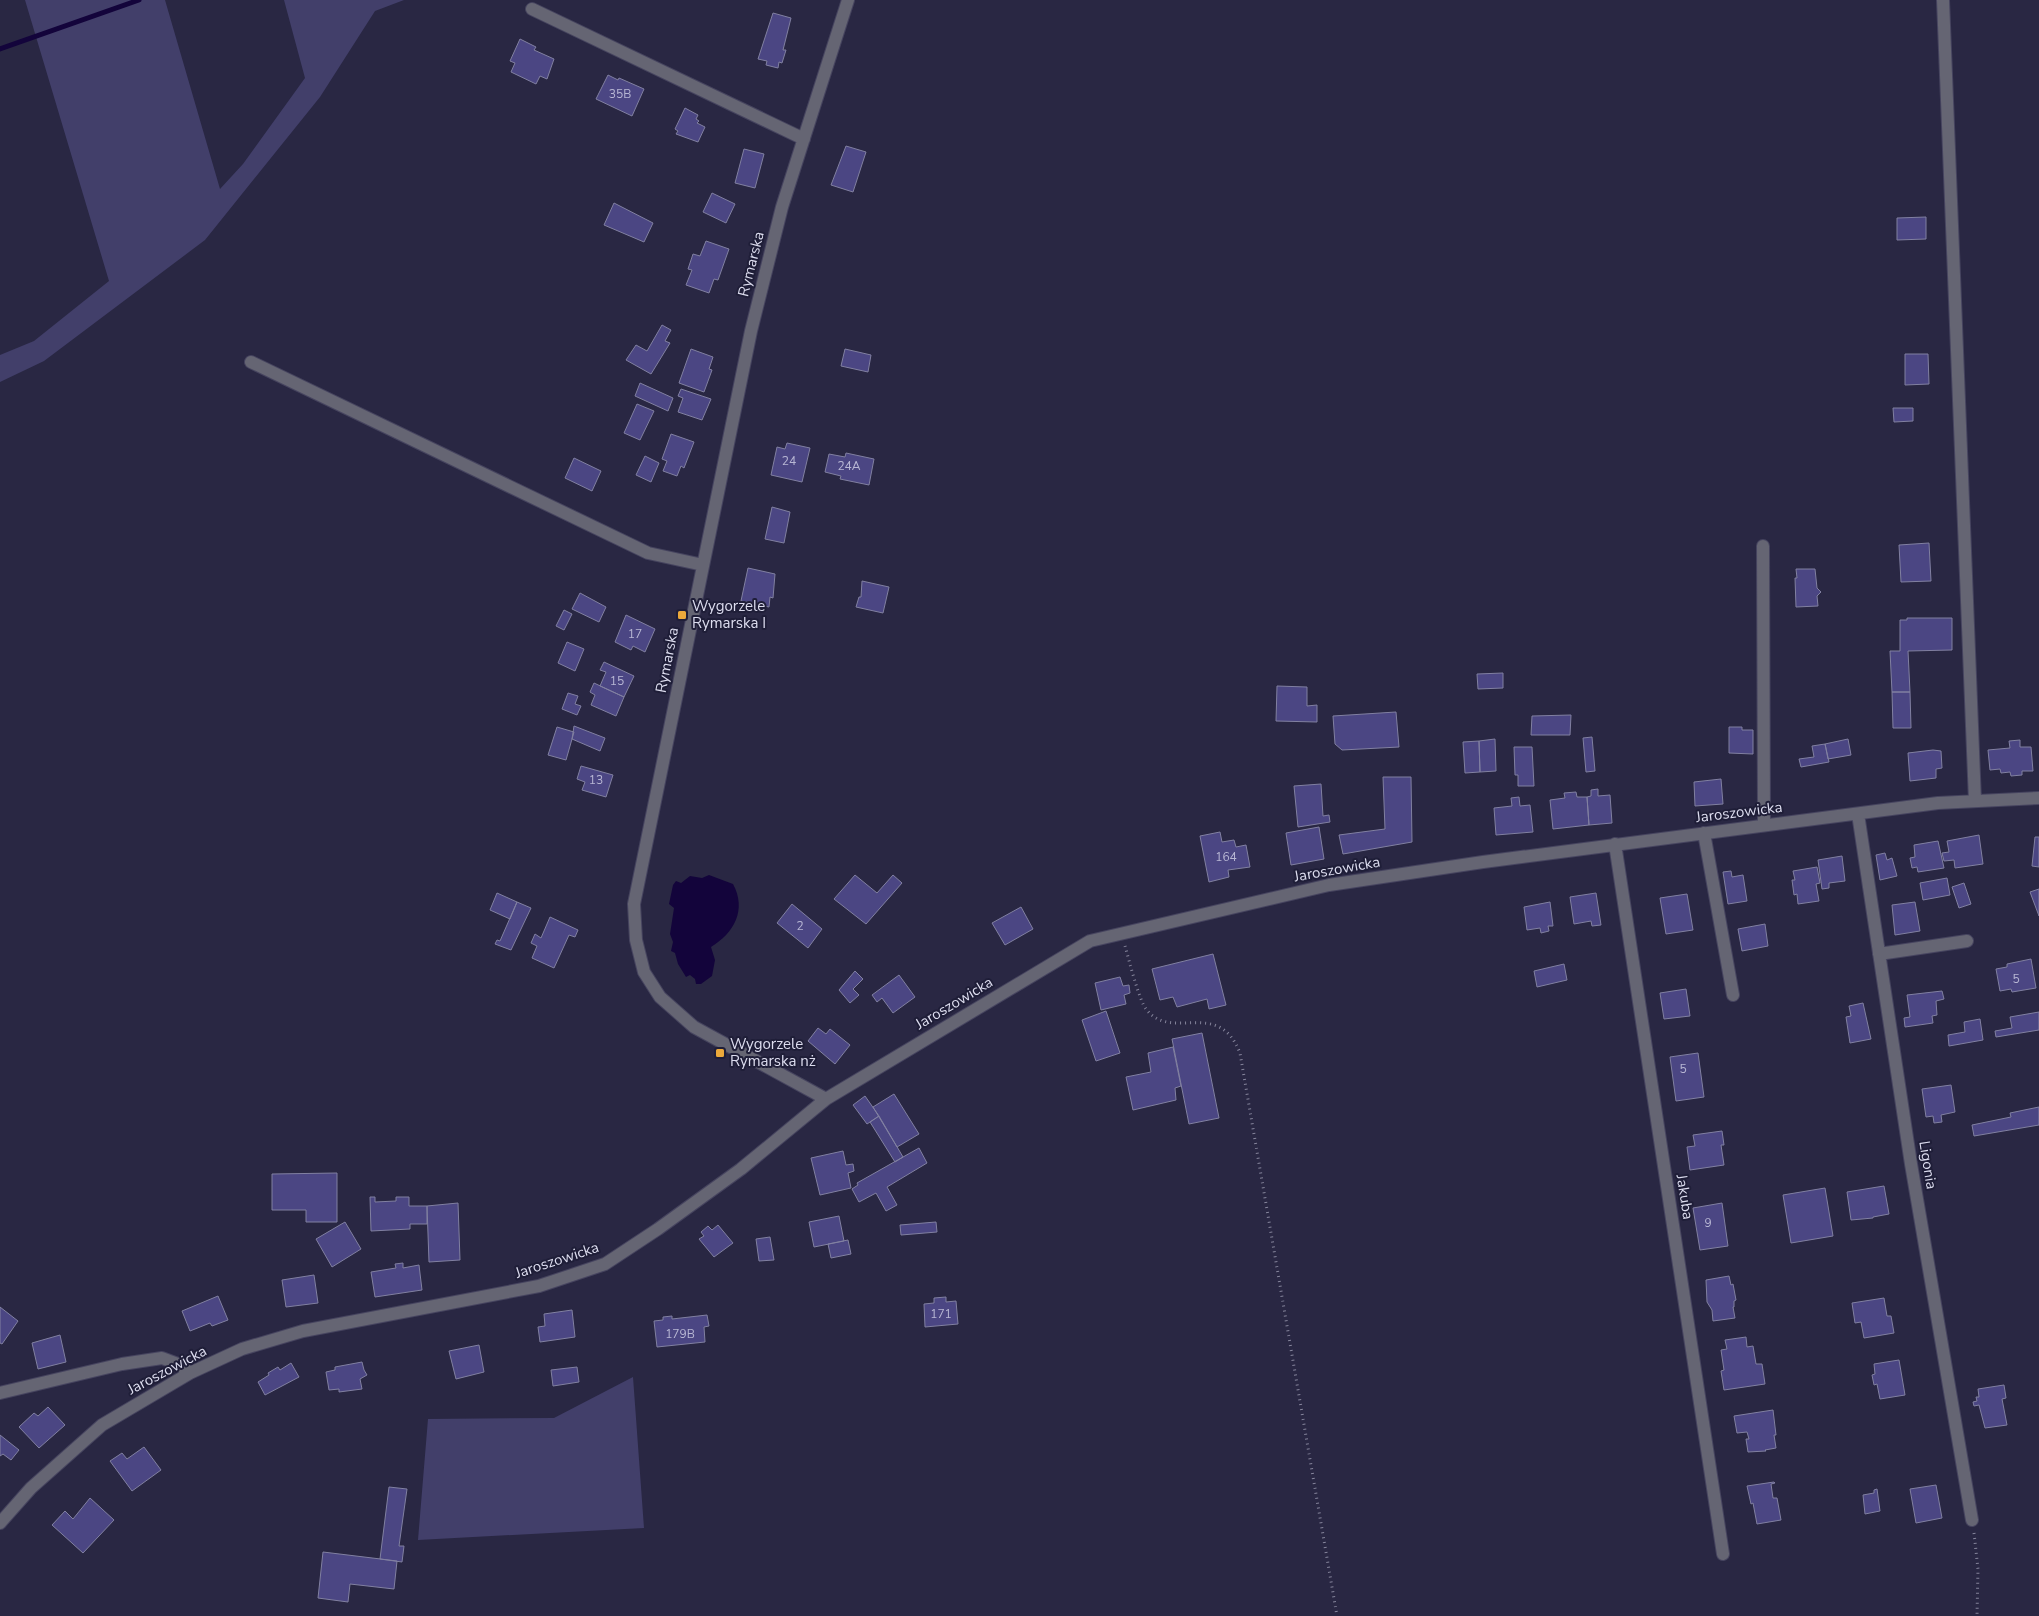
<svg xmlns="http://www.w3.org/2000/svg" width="2039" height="1616" viewBox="0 0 2039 1616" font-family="'Nunito Sans',sans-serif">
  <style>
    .green { fill: #423f6a }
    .water { fill: #13043b }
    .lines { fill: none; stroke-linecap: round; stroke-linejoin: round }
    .stream { stroke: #13043b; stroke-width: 5 }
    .building { fill: #4b4683; stroke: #8180a1 }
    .minor-casing { stroke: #46445f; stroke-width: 14 }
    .path { stroke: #85849b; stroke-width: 3; stroke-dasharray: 1 4; stroke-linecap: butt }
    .minor { stroke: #656573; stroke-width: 12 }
    .poi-dot { fill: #eca93b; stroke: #1f1e38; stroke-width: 2 }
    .labels { text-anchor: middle; stroke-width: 4; stroke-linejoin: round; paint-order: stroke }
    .number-label { font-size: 12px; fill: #b8b7d4 }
    .street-label { font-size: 15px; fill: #ddddef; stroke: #1f1e38 }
    .poi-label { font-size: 15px; fill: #ddddef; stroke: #1f1e38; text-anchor: start }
  </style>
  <rect width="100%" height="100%" fill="#292743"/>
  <path class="green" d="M25,0H165L220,189L243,164L305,78L284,0H404L375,11L320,97L205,240L44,361L0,382V355L34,341L109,281Z
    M633,1377L644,1528L418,1540L428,1419L554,1418Z"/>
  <path class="water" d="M709,875L733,884C747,910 734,933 711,947L715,960L712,976L701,984H696L695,979L690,975L686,977L678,964L675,953L671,951L673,942L670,934L674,908L669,904L673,885L676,881L681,883L690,876L702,878Z"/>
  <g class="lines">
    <path class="stream" d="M0,49L139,0"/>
  </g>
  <path class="building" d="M773,13L791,18L783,50H786L782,63L779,62L778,68L766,65L767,61L758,59Z
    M520,39L536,47L534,50L554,59L547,79L540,76L536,84L511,72L515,63L510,61Z
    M608,75L618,80L619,78L644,89L632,116L596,99Z
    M685,108L698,115L696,119L699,121L697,123L705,127L698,142L676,134L678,131L675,129Z
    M846,146L866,152L853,192L831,185Z
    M744,149L764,154L755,188L735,183Z
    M712,193L735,204L726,223L703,212Z
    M614,203L653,223L644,242L604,225Z
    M1926,217V239L1897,240V218Z
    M706,241L729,249L718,280L714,279L709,293L686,285L692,270L688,269L693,254L700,256Z
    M662,325L671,330L665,341L670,343L651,374L626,360L636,345L647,351Z
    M691,349L713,357L709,369L712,370L704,392L679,383Z
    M845,349L871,355L868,372L841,366Z
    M1905,354H1928L1929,384L1905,385Z
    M640,383L673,398L668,411L635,396Z
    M681,389L711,399L702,420L678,412L683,398L678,396Z
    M637,404L654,411L640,440L624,433Z
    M1893,408H1913V421L1894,422Z
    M671,434L694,442L684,468L681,466L677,476L663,471L667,461L662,459Z
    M787,443L810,448L802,482L771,475L777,447L785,449Z
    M846,453L874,459L869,485L840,479L841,476L825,472L829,454L845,457Z
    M645,456L659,463L651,482L636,475Z
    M574,458L601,471L592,491L565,478Z
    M772,507L790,512L784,543L765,539Z
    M1929,543L1931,581L1901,582L1899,545Z
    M748,568L775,574L773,598L770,597L769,607L741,601Z
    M1796,569H1815L1817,588L1821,592L1817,596L1818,606L1796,607L1795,578H1797Z
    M862,581L889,587L883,613L856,607L859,597H861Z
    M580,593L606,607L599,622L572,609Z
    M564,610L572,614L564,630L556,626Z
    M626,615L655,629L645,652L633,646L631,650L615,642Z
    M1907,618H1952V650L1908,651L1910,692H1892L1890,651H1900V620H1907Z
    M567,642L584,649L575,671L558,663Z
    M604,662L634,676L624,697L600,686L606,672L600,670Z
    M1503,673V688L1478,689L1477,674Z
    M594,683L624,697L616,716L591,705L595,695L590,692Z
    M1277,686L1307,687V706L1317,705V722L1276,721Z
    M1892,692H1910L1911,728H1893Z
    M568,693L578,696L575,704L581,706L577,715L562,709Z
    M1396,712L1399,747L1342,750L1335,744L1333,716Z
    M1571,715L1570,735H1531L1532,716Z
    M574,726L605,738L600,751L572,739Z
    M557,727L574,732L566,760L548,755Z
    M1729,727H1742V730H1753V754L1729,753Z
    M1592,737L1595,771L1586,772L1583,738Z
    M1495,739L1496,771L1480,772L1479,741Z
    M1848,739L1851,755L1828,759L1825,744Z
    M2020,740V747H2031L2033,771H2022V775L2011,776L2010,772L2001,773L2000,769L1990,770L1988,750L2010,748L2009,741Z
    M1479,741L1480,772L1465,773L1463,742Z
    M1825,744L1829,762L1801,767L1799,759L1814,757L1812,746Z
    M1514,747H1532L1534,786H1518V775H1515Z
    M1933,750L1941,751L1942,768L1936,769V778L1910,781L1908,753Z
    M581,766L613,775L606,797L582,790L585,782L577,779Z
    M1383,777H1411L1412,842L1343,854L1339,835L1385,829Z
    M1721,779L1723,804L1695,806L1694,782Z
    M1321,784L1323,816L1329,815L1330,822L1298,827L1294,786Z
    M1598,789V796L1610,795L1612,823L1589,825L1587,797L1591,796V790Z
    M1576,792L1577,797H1587L1589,825L1553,829L1550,800L1565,798L1564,793Z
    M1519,797L1520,806L1530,805L1533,832L1496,835L1494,808L1512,806L1511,798Z
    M1319,827L1324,859L1291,865L1286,833Z
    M1220,832L1222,842L1234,840L1236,847L1246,845L1250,867L1228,870L1229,877L1209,882L1200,836Z
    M1979,835L1983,864L1955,868L1954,860L1944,861L1942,853L1949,852L1947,841Z
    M2035,837H2039V867L2032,866Z
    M1938,841L1944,868L1918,872L1917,867L1912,868L1910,858L1915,857L1914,845Z
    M1885,853L1887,860L1892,858L1897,876L1880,880L1876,855Z
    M1842,856L1845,881L1829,883V888L1822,889L1818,860Z
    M1817,867L1820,883L1816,884L1819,901L1798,904L1797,894L1794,895L1792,880H1795L1793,871Z
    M1731,871L1732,877L1743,875L1747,901L1728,904L1723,872Z
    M855,875L877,893L893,875L902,883L866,924L834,899Z
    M1947,878L1950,895L1923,900L1920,883Z
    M1964,883L1971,904L1959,908L1952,887Z
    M2039,889V916L2030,892Z
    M497,893L517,902L510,919L490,910Z
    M1596,893L1601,925L1592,926L1591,921L1574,924L1570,897Z
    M1687,894L1693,930L1666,934L1660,898Z
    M517,902L531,908L511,950L495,944L497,940L500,941Z
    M1550,902L1553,926H1548L1549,931L1541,933L1540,928L1527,930L1524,907Z
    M1915,902L1920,931L1895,935L1892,905Z
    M792,904L822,929L808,948L777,923Z
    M1021,907L1033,929L1005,945L992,923Z
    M550,917L578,930L575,937L569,935L554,968L532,958L537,946L531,943L535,934L541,938Z
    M1765,924L1768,946L1742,951L1738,929Z
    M1213,954L1226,1005L1209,1009L1207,999L1177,1007L1173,997L1160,1000L1152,969Z
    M2031,959L2036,988L2012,992L2011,989L2000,991L1996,969L2007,967V964Z
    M1564,964L1567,980L1537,987L1534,971Z
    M855,971L863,979L853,989L859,995L850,1003L839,990Z
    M899,975L915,997L893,1013L882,998L877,1002L872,995Z
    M1120,977L1123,986L1129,985L1130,993L1124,995L1126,1004L1101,1010L1095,983Z
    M1686,989L1690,1016L1664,1019L1660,993Z
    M1942,991L1944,999L1936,1001L1937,1015L1932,1016L1933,1023L1905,1027L1904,1018L1910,1017L1907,995Z
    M1863,1003L1871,1039L1850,1043L1846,1017L1851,1016L1849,1006Z
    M1106,1011L1120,1053L1096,1061L1082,1020Z
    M2039,1012V1030L1996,1037L1995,1031L2012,1028L2010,1017Z
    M1980,1019L1983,1040L1949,1046L1948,1035L1965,1032L1964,1022Z
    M818,1028L826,1034L830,1029L850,1045L835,1064L808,1041Z
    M1202,1033L1219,1118L1189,1124L1172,1039Z
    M1173,1047L1181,1086L1175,1088L1176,1100L1133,1110L1126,1077L1151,1072L1148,1053Z
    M1698,1053L1704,1097L1676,1101L1670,1057Z
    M1951,1085L1955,1112L1941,1115L1942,1122L1934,1123L1933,1116L1926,1117L1922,1089Z
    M894,1094L919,1134L897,1147L873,1107Z
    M865,1096L879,1116L867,1124L853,1105Z
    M2039,1107V1125L1974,1136L1972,1125L2011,1117L2010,1113Z
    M879,1116L903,1157L895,1162L870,1122Z
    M1722,1131L1724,1145H1721L1724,1165L1690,1170L1687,1147L1695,1146L1693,1135Z
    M919,1148L927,1163L887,1187L897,1205L886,1211L876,1193L859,1202L852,1189L858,1185L857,1183Z
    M843,1151L846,1165L853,1164L854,1171L848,1173L851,1188L820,1195L811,1158Z
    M337,1173V1222H306V1210H272V1174Z
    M1884,1186L1889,1214L1873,1217V1218L1851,1220L1847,1192Z
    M1825,1188L1833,1236L1791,1243L1783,1195Z
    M370,1197H375V1202L396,1201V1197H409V1206H427V1224H410V1229L371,1231Z
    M458,1203L460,1260L429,1262L427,1206Z
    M1722,1203L1728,1246L1700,1250L1693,1208Z
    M839,1216L844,1241L814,1247L809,1222Z
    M345,1222L361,1249L332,1267L316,1239Z
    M936,1222L937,1232L901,1235L900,1225Z
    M718,1225L733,1243L714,1257L699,1239L704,1236L701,1232L708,1226L712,1230Z
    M770,1237L774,1260L759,1261L756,1239Z
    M848,1240L851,1254L831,1258L828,1244Z
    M403,1263V1268L419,1265L422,1290L375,1297L371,1272L396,1268L395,1264Z
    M314,1275L318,1303L286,1307L282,1280Z
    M1729,1276L1731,1285L1733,1284L1736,1300L1734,1301V1307H1733L1735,1318L1713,1321L1712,1310L1707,1302L1706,1280Z
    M218,1296L228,1320L212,1326L210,1323L190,1331L182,1311Z
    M946,1297V1302L956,1301L958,1324L925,1327L924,1304L934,1303V1298Z
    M1884,1298L1887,1316H1891L1894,1333L1864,1338L1861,1322L1855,1323L1852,1303Z
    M0,1307L18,1321L2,1344L0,1343Z
    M572,1310L575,1337L540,1342L538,1327L545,1326L544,1314Z
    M707,1315L709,1326L704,1327L705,1342L657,1347L654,1321L663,1320V1317L672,1316V1319Z
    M60,1335L66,1362L38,1369L32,1343Z
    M1746,1337L1747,1347L1753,1346L1756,1364H1762L1765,1384L1724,1390L1721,1371L1724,1370L1721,1350L1727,1349L1725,1340Z
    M479,1345L484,1372L456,1379L449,1351Z
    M1899,1360L1905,1395L1880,1399L1877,1384L1874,1385L1872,1375L1875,1374L1874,1364Z
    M362,1362L364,1370L367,1375L360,1379L362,1389L339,1392V1389L329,1390L326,1372L335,1370V1367Z
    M291,1363L299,1377L265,1395L258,1382L269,1375L268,1373L278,1367L280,1370Z
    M577,1367L579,1382L553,1386L551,1370Z
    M2004,1385L2006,1398L2002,1399L2007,1425L1985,1428L1979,1405L1974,1406L1973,1402L1977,1401L1976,1397H1979L1978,1389Z
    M48,1407L65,1425L39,1448L19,1427L34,1413L38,1416Z
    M1773,1410L1776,1435H1774L1776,1448L1765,1450L1766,1451L1748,1452L1746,1439H1749L1747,1432L1737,1433L1734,1416Z
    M0,1435L19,1450L11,1460L3,1454L0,1456Z
    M144,1447L161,1470L132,1491L110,1461L122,1453L127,1459Z
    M1774,1482L1775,1483L1771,1484L1773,1498H1777L1781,1520L1757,1524L1753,1503L1751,1504L1747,1486Z
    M1936,1485L1942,1518L1916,1523L1910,1489Z
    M389,1487L407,1489L399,1546H404L402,1562L380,1559Z
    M1877,1489L1880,1511L1865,1514L1863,1495L1874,1493V1490Z
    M90,1498L114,1520L83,1553L52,1525L65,1511L73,1519Z
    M323,1552L397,1561L394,1589L350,1584L348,1602L318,1598Z"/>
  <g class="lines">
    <defs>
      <path id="minor" d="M1943,0L1975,801
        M532,9L804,139
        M251,362L648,553L703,565
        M1763,546L1764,825
        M1858,814L1911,1164L1972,1520
        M1704,833L1733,995
        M1615,844L1723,1554
        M1879,954L1967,941
        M826,1099L694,1027L660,997L644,972L636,940L634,904L751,331L782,207L848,0
        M0,1393L122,1364L162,1358L178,1364L190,1373
        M0,1523L31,1488L102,1425L190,1373L242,1349L303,1331L539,1286L605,1264L658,1229L741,1169L826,1099L1090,941L1329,885L1483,862L1938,803L2039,798"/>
    </defs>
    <use href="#minor" class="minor-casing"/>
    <path class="path" d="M1125,946C1129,960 1139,1000 1146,1009C1172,1043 1218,997 1240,1053L1337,1616
      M1974,1533L1978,1569L1977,1616"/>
    <use href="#minor" class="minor"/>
  </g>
  <g class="poi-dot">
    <rect x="677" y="610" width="10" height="10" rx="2.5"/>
    <rect x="715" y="1048" width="10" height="10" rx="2.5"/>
  </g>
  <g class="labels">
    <g class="number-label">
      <text x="620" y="98">35B</text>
      <text x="789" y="465">24</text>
      <text x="849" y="470">24A</text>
      <text x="635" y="638">17</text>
      <text x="617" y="685">15</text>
      <text x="596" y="784">13</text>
      <text x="1226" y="861">164</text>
      <text x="800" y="930">2</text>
      <text x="2016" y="983">5</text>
      <text x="1683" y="1073">5</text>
      <text x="1708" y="1227">9</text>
      <text x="941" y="1318">171</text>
      <text x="680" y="1338">179B</text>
    </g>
    <g class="street-label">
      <text transform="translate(751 264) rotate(-76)" y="5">Rymarska</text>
      <text transform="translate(667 660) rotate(-79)" y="5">Rymarska</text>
      <text transform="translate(1739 812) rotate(-7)" y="5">Jaroszowicka</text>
      <text transform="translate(1337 869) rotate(-10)" y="5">Jaroszowicka</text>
      <text transform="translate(954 1003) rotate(-31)" y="5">Jaroszowicka</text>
      <text transform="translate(1928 1165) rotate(81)" y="5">Ligonia</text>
      <text transform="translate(1685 1197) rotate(81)" y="5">Jakuba</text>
      <text transform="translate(557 1260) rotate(-18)" y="5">Jaroszowicka</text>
      <text transform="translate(167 1370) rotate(-28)" y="5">Jaroszowicka</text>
    </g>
    <g class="poi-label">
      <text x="692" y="611">Wygorzele<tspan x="692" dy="17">Rymarska I</tspan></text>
      <text x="730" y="1049">Wygorzele<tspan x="730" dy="17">Rymarska nż</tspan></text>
    </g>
  </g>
</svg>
